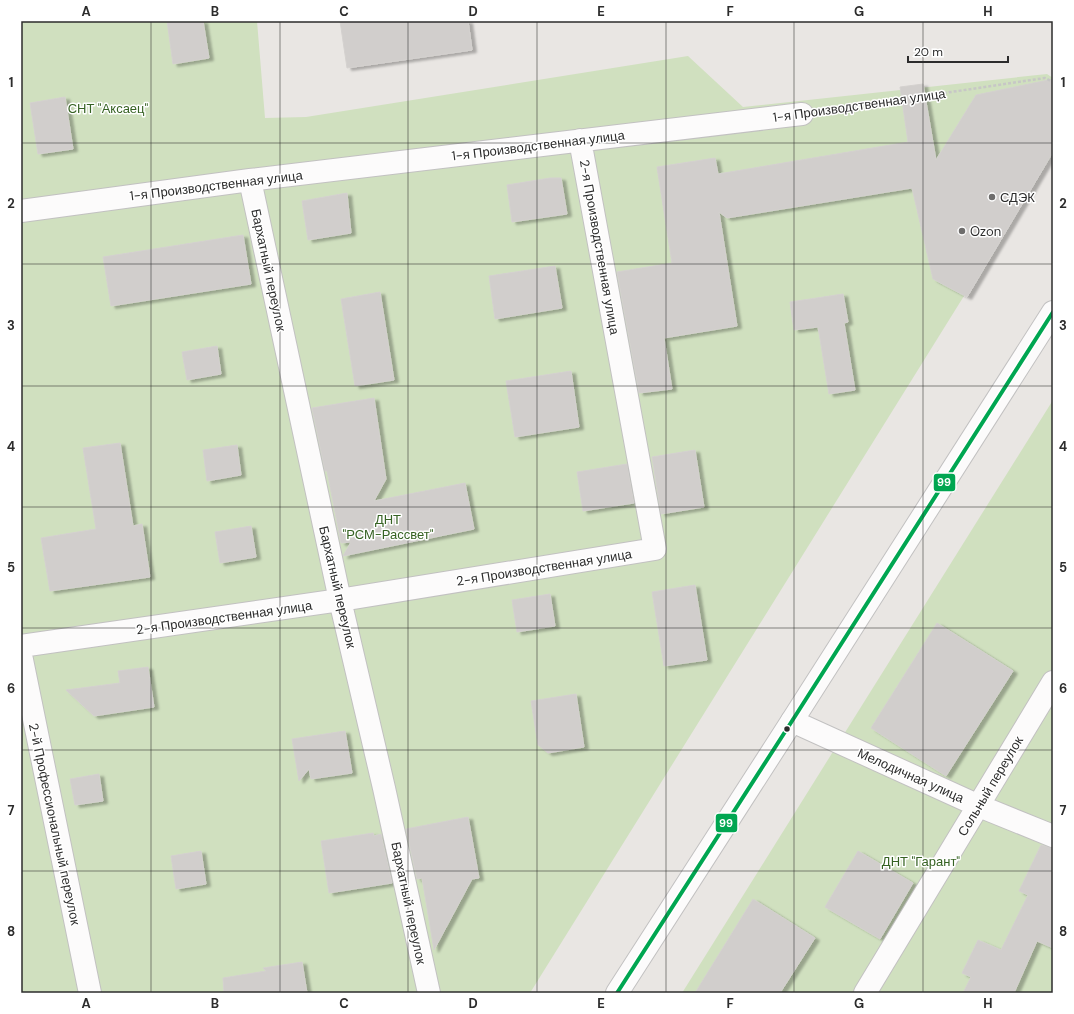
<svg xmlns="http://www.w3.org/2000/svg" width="1074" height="1014" viewBox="0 0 1074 1014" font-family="'DM Sans',sans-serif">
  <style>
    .green { fill: #d0e0bf }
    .building { fill: #d1cecc; stroke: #d4d1cf; filter: url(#shadow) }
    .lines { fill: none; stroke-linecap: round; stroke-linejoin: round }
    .street-casing { stroke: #c2c1c1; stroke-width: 24 }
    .secondary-casing { stroke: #c2c1c1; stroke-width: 24 }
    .path { stroke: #c7c7c6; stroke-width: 2.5; stroke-dasharray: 3 2; stroke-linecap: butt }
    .street { stroke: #fcfbfb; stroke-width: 22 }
    .secondary { stroke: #fcfbfb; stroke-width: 22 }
    .bus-1-casing { stroke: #fff; stroke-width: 7 }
    .bus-1 { stroke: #00a651; stroke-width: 4 }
    .grid { fill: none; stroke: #2c2c2c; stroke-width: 1; stroke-opacity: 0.55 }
    .poi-dot { fill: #6e6d6c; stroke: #fff; stroke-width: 1.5 }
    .bus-dot { fill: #2c2c2c; stroke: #fff; stroke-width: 1.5 }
    .labels { text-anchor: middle; stroke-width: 3; stroke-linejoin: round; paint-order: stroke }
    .street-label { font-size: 13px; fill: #2c2c2c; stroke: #fff }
    .park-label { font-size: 13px; fill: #366223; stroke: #fff }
    .poi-label { font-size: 13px; fill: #2c2c2c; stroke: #fff; text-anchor: start }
    .line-badge { stroke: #fff; stroke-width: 1.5 }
    .badge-label { font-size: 11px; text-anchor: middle; font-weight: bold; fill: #fff }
    .neatline { fill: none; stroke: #2c2c2c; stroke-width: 1.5 }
    .grid-label { font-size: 13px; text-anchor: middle; font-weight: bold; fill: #2c2c2c }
  </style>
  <defs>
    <filter id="shadow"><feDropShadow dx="4.5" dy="2.5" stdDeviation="1" flood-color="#0004"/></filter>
  </defs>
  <rect width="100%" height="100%" fill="#e9e6e3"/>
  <path class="green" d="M21,21H257L265,118L306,117L688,56L743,107L1047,74L1053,78V153L530,993H21Z
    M1053,400V993H682Z"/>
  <path class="building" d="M167,21H203L209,58L173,64Z
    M340,21H468L472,50L347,68Z
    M1053,79V152L967,297L933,279L912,188L727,218L719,212L737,326L664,338L672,389L639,393L617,272L672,263L657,167L715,158L718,174L908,142L900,87L923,84L936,160L976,95Z
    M65,97L73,149L38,154L30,103Z
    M550,178H561L567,214L512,222L507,185Z
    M347,193L351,233L308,240L302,201Z
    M243,235L251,284L111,306L103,257Z
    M555,266L562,308L495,319L489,276Z
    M380,292L394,380L355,386L341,299Z
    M843,294L848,322L844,323L855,390L829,394L818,327L794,330L790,302Z
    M217,346L221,374L187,380L182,352Z
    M571,371L579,427L515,437L506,381Z
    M374,398L386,479L374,501L465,483L474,529L343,556L351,542L341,543L327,471H325L312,408Z
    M120,443L133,526L142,524L150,577L50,591L41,538L96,529L83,448Z
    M237,445L241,475L207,481L203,450Z
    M695,450L704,507L661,514L652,457Z
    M627,464L634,503L583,511L577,472Z
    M251,526L256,557L220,563L215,532Z
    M695,585L707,660L664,666L652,592Z
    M550,594L555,626L517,632L512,600Z
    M937,623L1013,671L946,776L871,728Z
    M148,667L154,707L94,716L66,690L120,683L118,671Z
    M576,694L584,747L548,753L538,745L531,701Z
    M345,731L352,773L311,779L309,769L299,781L292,739Z
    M99,774L103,801L75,805L70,779Z
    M468,817L479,878L472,879L434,950L422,878L417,879L406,829Z
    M373,833L374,836L381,834L392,883L329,893L321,841Z
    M1041,845L1053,848V948L1037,941L1014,993H963L971,977L962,973L978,940L1001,950L1028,895L1019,891Z
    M201,851L206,884L176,889L171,856Z
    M858,851L913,883L880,939L825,907Z
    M753,899L815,938L780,993H695Z
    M302,962L307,993H224L223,978L266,971L263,968Z"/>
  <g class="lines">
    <defs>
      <path id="street" d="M250,180L340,600L384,788L429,993
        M21,211L250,180L802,114
        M21,646L340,600L655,549L580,140
        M21,655L90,993
        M792,721L979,806L1053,836
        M865,993L1053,682"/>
      <path id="secondary" d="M617,993L792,721L1053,312"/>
    </defs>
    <use href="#street" class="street-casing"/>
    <use href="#secondary" class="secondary-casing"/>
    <path class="path" d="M830,110L1045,78L1053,82"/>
    <use href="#street" class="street"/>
    <use href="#secondary" class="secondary"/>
    <defs>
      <path id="bus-1" d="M617,993L792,721L1053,312"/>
    </defs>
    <use href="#bus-1" class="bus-1-casing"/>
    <use href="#bus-1" class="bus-1"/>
  </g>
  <path class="grid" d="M151,21V993M280,21V993M408,21V993M537,21V993M666,21V993M794,21V993M923,21V993M21,143H1053M21,264H1053M21,386H1053M21,507H1053M21,628H1053M21,750H1053M21,871H1053"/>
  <g class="poi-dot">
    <circle cx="992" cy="197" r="4"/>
    <circle cx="962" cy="231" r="4"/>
  </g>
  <circle class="bus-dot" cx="787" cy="729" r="3.5"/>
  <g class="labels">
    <g class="street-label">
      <text transform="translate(859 105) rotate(-8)" y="5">1-я Производственная улица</text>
      <text transform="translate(538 145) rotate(-7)" y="5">1-я Производственная улица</text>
      <text transform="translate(216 185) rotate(-7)" y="5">1-я Производственная улица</text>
      <text transform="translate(600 247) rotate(80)" y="5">2-я Производственная улица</text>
      <text transform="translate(269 270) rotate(78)" y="5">Бархатный переулок</text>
      <text transform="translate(544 567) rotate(-9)" y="5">2-я Производственная улица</text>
      <text transform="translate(338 587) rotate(77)" y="5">Бархатный переулок</text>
      <text transform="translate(224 617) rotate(-8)" y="5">2-я Производственная улица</text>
      <text transform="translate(911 775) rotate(24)" y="5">Мелодичная улица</text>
      <text transform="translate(990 786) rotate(-59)" y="5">Сольный переулок</text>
      <text transform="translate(55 824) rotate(78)" y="5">2-й Профессиональный переулок</text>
      <text transform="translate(409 903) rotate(78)" y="5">Бархатный переулок</text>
    </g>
    <g class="park-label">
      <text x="108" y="113">СНТ "Аксаец"</text>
      <text x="388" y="524">ДНТ<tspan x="388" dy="15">"РСМ-Рассвет"</tspan></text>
      <text x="921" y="866">ДНТ "Гарант"</text>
    </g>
    <g class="poi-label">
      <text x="1000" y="202">СДЭК</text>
      <text x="970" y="236">Ozon</text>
    </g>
  </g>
  <g class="line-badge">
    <rect x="933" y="473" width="23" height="19" rx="4" fill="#00a651"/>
    <rect x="715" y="813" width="23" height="20" rx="4" fill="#00a651"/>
  </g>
  <g class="badge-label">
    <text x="944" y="486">99</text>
    <text x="726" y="827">99</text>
  </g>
  <rect width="1074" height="1014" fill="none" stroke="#ffffff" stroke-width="44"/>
  <path d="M908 56v6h100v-6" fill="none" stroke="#2c2c2c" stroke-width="2"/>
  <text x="914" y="56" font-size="12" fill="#2c2c2c" stroke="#ffffff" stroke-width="3" paint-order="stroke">20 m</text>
  <rect x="22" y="22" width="1030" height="970" class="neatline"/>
  <g class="grid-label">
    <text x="86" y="16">A</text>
    <text x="215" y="16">B</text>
    <text x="344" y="16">C</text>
    <text x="473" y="16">D</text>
    <text x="601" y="16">E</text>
    <text x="730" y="16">F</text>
    <text x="859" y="16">G</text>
    <text x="988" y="16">H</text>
    <text x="11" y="87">1</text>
    <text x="1063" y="87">1</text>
    <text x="11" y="208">2</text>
    <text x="1063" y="208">2</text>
    <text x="11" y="330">3</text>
    <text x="1063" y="330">3</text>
    <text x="11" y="451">4</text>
    <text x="1063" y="451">4</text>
    <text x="11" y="572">5</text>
    <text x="1063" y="572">5</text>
    <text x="11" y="693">6</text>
    <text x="1063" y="693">6</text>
    <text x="11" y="815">7</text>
    <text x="1063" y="815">7</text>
    <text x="11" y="936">8</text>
    <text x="1063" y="936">8</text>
    <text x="86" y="1008">A</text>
    <text x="215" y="1008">B</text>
    <text x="344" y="1008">C</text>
    <text x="473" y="1008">D</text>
    <text x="601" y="1008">E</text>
    <text x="730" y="1008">F</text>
    <text x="859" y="1008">G</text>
    <text x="988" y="1008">H</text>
  </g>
</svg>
